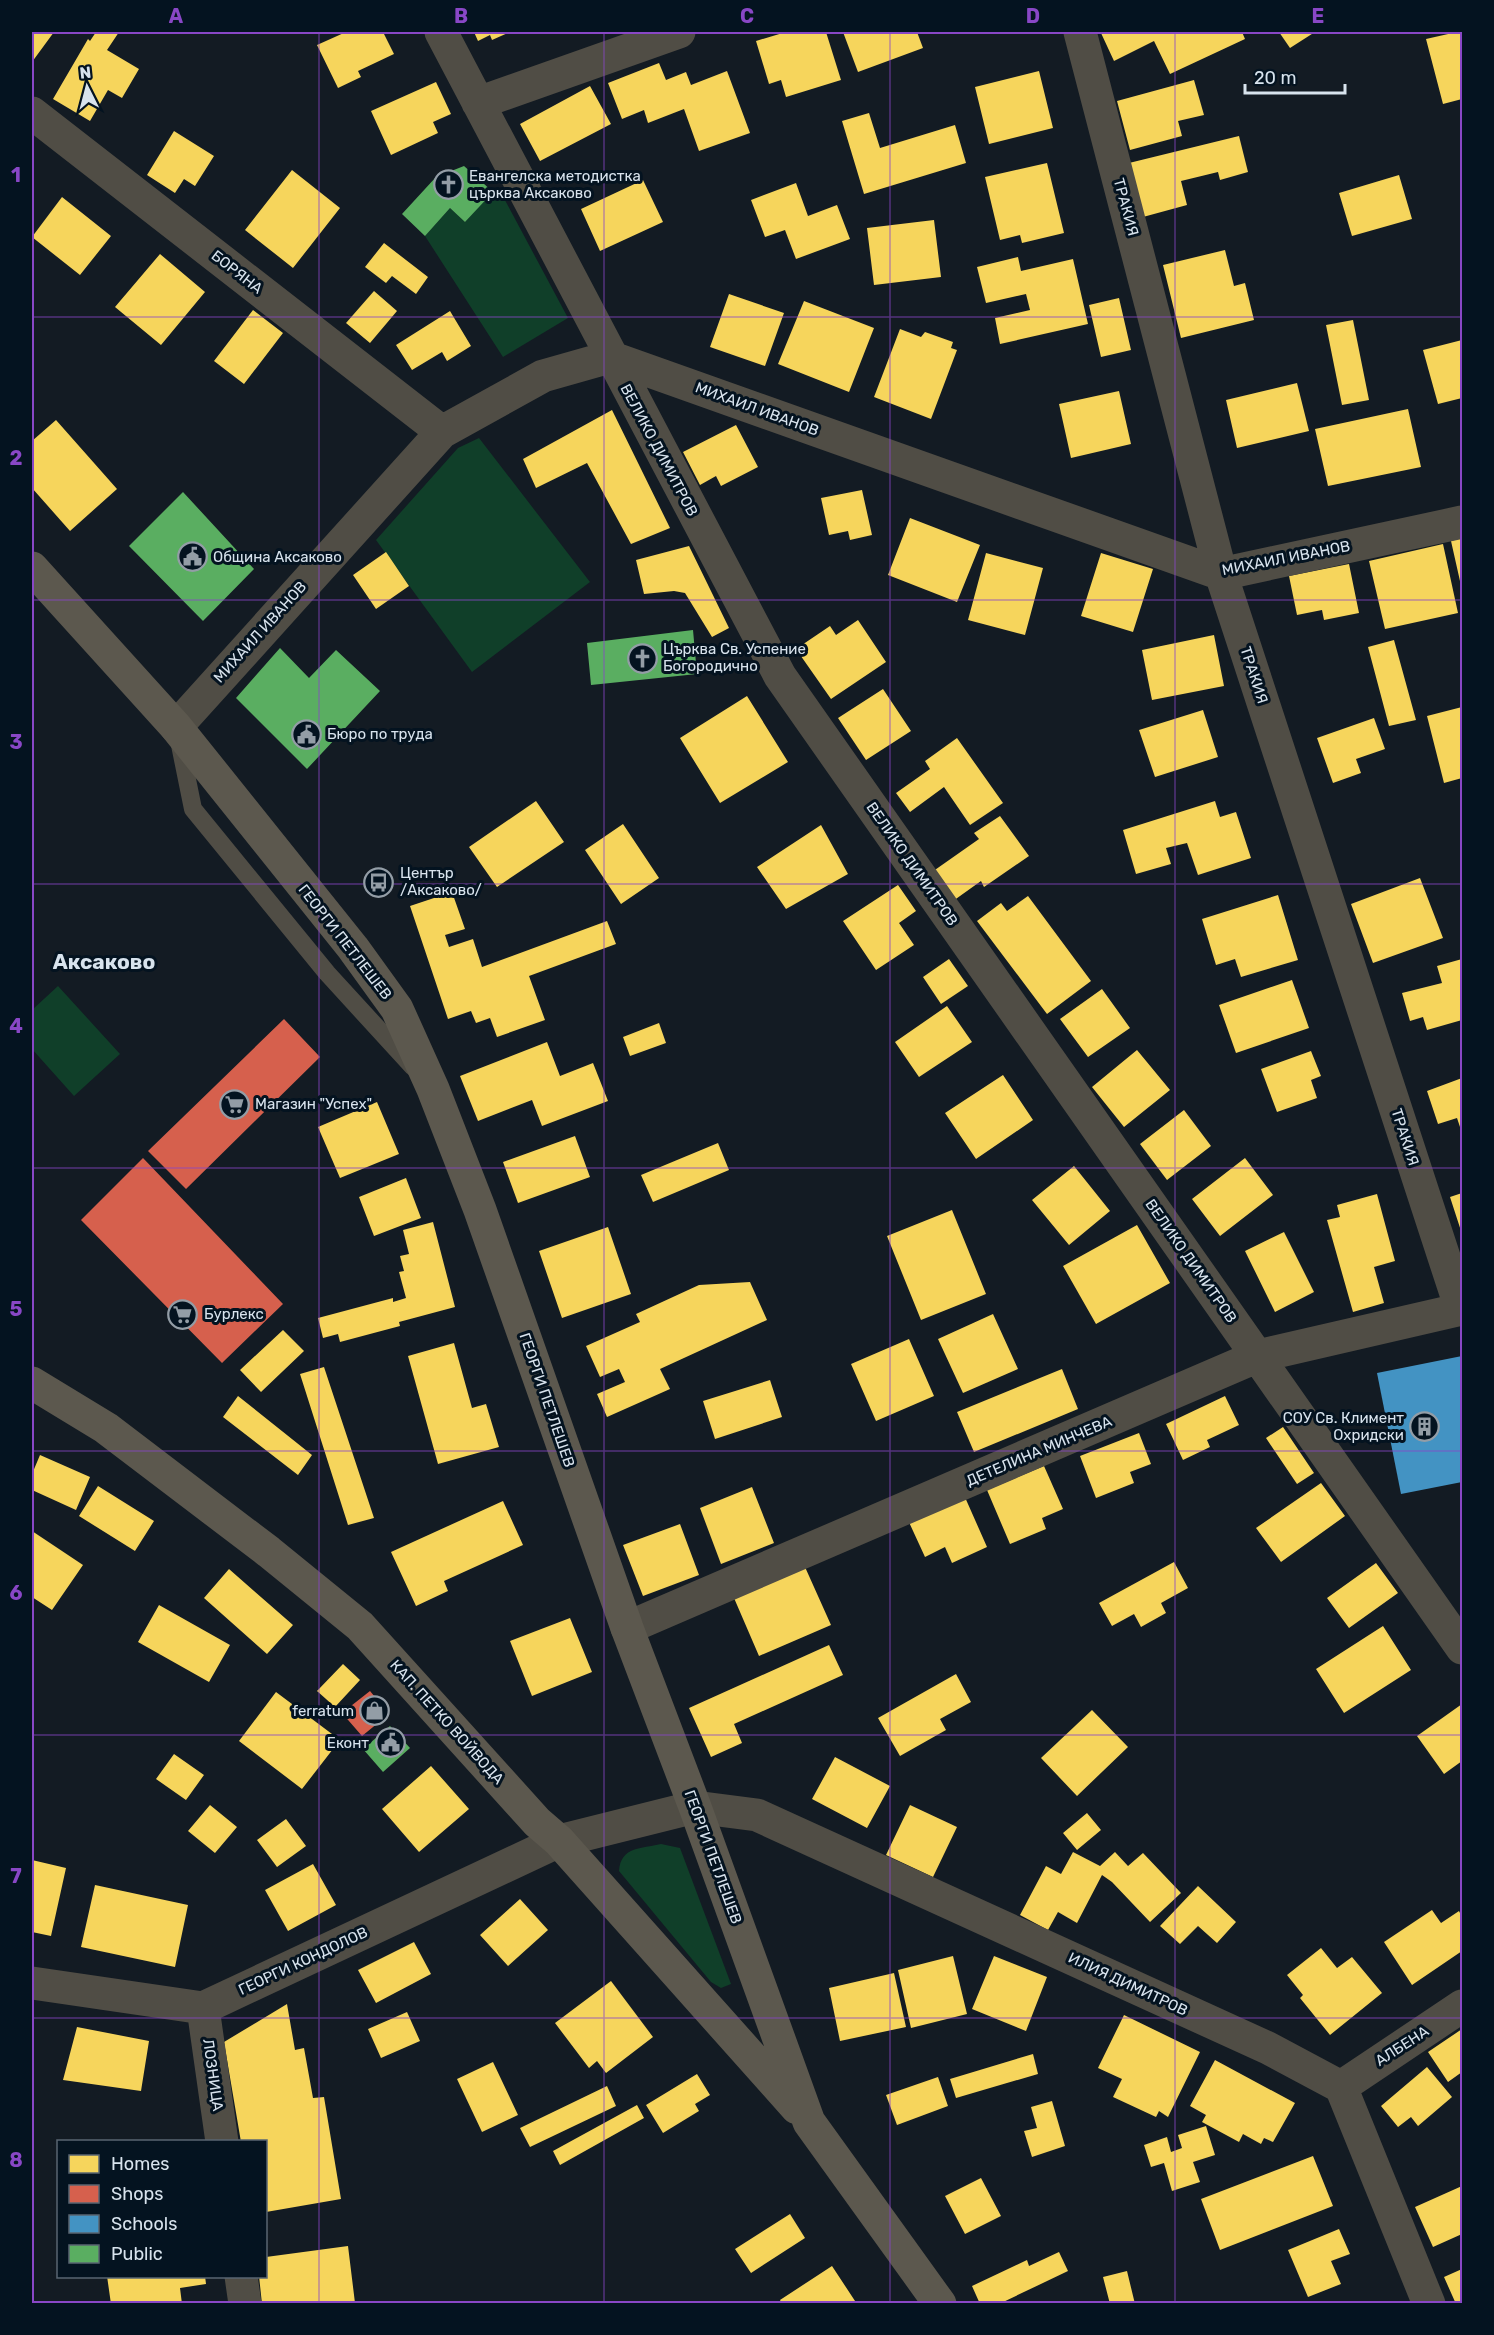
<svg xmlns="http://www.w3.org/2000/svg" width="1494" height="2335" viewBox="0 0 1494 2335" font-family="Rubik,sans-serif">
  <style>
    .green { fill: #103f29 }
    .homes { fill: #f6d55c }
    .shops { fill: #d6604d }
    .schools { fill: #4393c3 }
    .public { fill: #5aae61 }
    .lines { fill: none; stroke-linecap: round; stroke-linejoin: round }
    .lane { stroke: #504d45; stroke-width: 18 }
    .street { stroke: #504d45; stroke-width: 33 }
    .secondary { stroke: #5c584e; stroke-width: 33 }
    .grid { fill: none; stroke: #8947c6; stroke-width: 1.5; stroke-opacity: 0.55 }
    .labels { text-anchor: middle; stroke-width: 6; stroke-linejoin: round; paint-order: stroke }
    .poi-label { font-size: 15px; fill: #d8e3ed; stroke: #041320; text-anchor: start }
    .street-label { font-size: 15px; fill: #d8e3ed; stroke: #041320 }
    .district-label { font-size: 21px; font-weight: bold; fill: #d8e3ed; stroke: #041320 }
    .neatline { fill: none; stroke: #8947c6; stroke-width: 2 }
    .grid-label { font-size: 20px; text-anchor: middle; font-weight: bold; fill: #8947c6 }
  </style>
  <rect width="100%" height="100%" fill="#131b23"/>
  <path class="green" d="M499,189L568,318L503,357L425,236L450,208L465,222L492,192Z
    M479,438L590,582L472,672L376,540L458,448Z
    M58,986L120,1054L74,1096L32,1049V1010Z
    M661,1844L680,1848L731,1984L721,1988L711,1982L619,1871C621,1846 641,1849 661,1844Z"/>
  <path class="homes" d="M32,32H54L32,62Z
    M96,32H119L107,50L139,69L122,98L108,90L90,121L53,99L88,39L90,41Z
    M346,32H383L394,54L358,71L361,77L338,88L317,45Z
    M474,32H510L492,40L490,35L478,41Z
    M786,32H826L841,80L786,97L781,80L769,84L756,41Z
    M843,32H917L923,48L858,72Z
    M1104,32H1242L1245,39L1170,74L1154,41L1114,61L1101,33Z
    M1279,32H1315L1290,48Z
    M1457,32H1462V99L1443,104L1426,39Z
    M659,63L666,80L686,72L691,85L727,71L750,133L699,151L684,109L648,123L644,110L622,119L608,83Z
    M1039,71L1053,128L989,144L975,87Z
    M1194,80L1204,115L1178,121L1182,136L1130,150L1117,101Z
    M436,82L451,114L433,122L438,133L391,155L371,111Z
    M590,86L611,124L540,161L520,124Z
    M869,113L880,148L955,125L966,163L864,194L842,121Z
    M174,131L214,156L195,186L184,179L175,193L147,175Z
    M1239,136L1248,172L1220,180L1218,172L1181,181L1187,205L1143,217L1129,163Z
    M1047,163L1064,233L1022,243L1020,235L1000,240L985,177Z
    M292,170L340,208L293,268L245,230Z
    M1399,175L1412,219L1352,236L1339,193Z
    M643,180L663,222L600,251L581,209Z
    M796,183L808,216L837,205L850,239L796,259L785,230L765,237L751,200Z
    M62,197L111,236L80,275L32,237Z
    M934,220L941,277L874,285L867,228Z
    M384,243L428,277L416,294L392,276L386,283L365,267Z
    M1225,250L1234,286L1245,283L1254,320L1181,338L1163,265Z
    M160,254L205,292L161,345L115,307Z
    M1018,257L1021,271L1073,259L1088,324L1000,344L995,318L1030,310L1026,294L986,303L977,267Z
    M374,291L397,311L370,343L346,323Z
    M729,294L784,313L765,366L710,347Z
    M1119,298L1131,350L1101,357L1089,305Z
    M804,301L874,328L849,392L778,364Z
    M253,310L283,333L244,384L214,361Z
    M450,311L471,346L447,361L442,352L412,370L396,345Z
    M1353,320L1369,400L1342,405L1326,325Z
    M900,329L921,337L925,332L953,342L951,348L957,350L931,419L874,397Z
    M1462,340V398L1438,404L1423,350Z
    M1297,383L1309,431L1237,448L1226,400Z
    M1119,391L1131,444L1071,458L1059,404Z
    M1408,409L1421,467L1328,486L1315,429Z
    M612,410L670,528L631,544L587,463L536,488L523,459Z
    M56,420L117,489L70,531L32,488V441Z
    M736,425L758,467L721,486L716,476L700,485L683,452Z
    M862,490L872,535L850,540L848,531L829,535L821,498Z
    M910,518L980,545L957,602L888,575Z
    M1462,538V590L1451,541Z
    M1443,544L1458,613L1385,629L1369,561Z
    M689,546L729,628L712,637L685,593L674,591L644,594L636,560Z
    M386,552L409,586L376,609L353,575Z
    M986,553L1043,568L1025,635L968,620Z
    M1101,553L1153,569L1133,632L1081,616Z
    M1349,564L1359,613L1324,620L1322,610L1297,615L1289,576Z
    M858,620L886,662L831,699L796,649L830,626L836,635Z
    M1214,635L1224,686L1152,700L1142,650Z
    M1394,640L1416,720L1389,726L1368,647Z
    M883,689L911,731L866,760L838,718Z
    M747,696L788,762L720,803L680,738Z
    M1462,707V778L1444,783L1427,716Z
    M1203,710L1218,757L1155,777L1139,730Z
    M1374,718L1385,749L1356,759L1361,773L1333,783L1317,738Z
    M957,738L1003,803L970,825L944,787L910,812L896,793L930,769L925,761Z
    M536,801L564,842L497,887L469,847Z
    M1215,801L1220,817L1236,812L1251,858L1198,875L1187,843L1166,848L1171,864L1136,874L1123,830Z
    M1000,816L1029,856L984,887L981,881L953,901L932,872L979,839L974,833Z
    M623,824L659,878L621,904L585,850Z
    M821,825L848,874L786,909L757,867Z
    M1420,878L1443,938L1373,963L1351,904Z
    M898,885L916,911L899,923L914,945L876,970L843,921Z
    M452,892L465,929L445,935L449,947L473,939L482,967L607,921L616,944L529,976L545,1020L497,1037L490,1018L476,1023L471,1011L448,1019L410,906Z
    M1278,895L1298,960L1241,977L1235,959L1216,965L1202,919Z
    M1028,896L1091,981L1047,1014L977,921L1001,903L1007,911Z
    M949,959L968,986L941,1004L923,977Z
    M1462,959V1020L1427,1030L1423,1017L1410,1021L1402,993L1442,983L1437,966Z
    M1292,980L1309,1028L1236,1053L1219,1005Z
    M1102,989L1130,1028L1088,1057L1060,1019Z
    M947,1006L972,1042L919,1077L895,1042Z
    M659,1023L666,1043L630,1056L623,1037Z
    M547,1042L560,1076L593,1063L608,1101L542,1126L532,1100L478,1121L460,1076Z
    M1137,1050L1170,1090L1124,1127L1092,1087Z
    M1311,1051L1321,1076L1311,1080L1317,1098L1277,1112L1261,1069Z
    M1003,1075L1033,1120L976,1159L945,1113Z
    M1462,1078V1133L1457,1118L1438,1124L1427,1091Z
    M377,1102L399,1154L340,1178L318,1127Z
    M1184,1110L1211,1146L1167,1180L1140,1144Z
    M575,1136L590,1177L518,1203L503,1162Z
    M718,1143L729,1170L653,1202L641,1175Z
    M1245,1158L1273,1195L1220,1236L1192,1199Z
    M1074,1166L1110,1211L1069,1245L1032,1200Z
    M406,1178L421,1218L374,1236L359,1197Z
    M1462,1193V1234L1450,1197Z
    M1377,1194L1395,1261L1374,1267L1384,1303L1353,1312L1327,1220L1340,1217L1337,1205Z
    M952,1210L986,1294L921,1320L887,1236Z
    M433,1222L455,1307L399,1322L400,1326L340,1342L338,1334L323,1338L318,1318L393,1298V1302L406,1298L399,1272L404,1271L400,1256L409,1254L403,1230Z
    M1137,1225L1170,1283L1096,1324L1063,1266Z
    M608,1227L631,1294L562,1318L539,1251Z
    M1284,1232L1314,1292L1275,1312L1245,1251Z
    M750,1282L767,1320L660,1369L670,1389L607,1417L597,1394L625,1382L619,1369L600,1377L586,1346L640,1322L636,1314L699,1285Z
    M993,1314L1018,1369L963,1393L938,1339Z
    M283,1330L304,1351L261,1392L240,1370Z
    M909,1339L934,1396L876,1421L851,1364Z
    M454,1343L472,1408L486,1404L499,1447L438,1464L408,1356Z
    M324,1367L374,1518L348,1525L300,1374Z
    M1062,1369L1078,1409L974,1452L957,1412Z
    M770,1380L782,1417L715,1439L703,1401Z
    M238,1396L312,1455L298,1475L223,1417Z
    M1225,1396L1239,1425L1207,1440L1210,1447L1183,1460L1166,1424Z
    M1283,1427L1314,1473L1297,1484L1266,1438Z
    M1139,1433L1151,1464L1130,1472L1134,1483L1096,1498L1080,1456Z
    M40,1455L90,1477L76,1510L32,1490V1474Z
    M1044,1466L1063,1509L1042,1518L1046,1529L1010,1544L987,1490Z
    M1321,1483L1345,1516L1281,1562L1256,1528Z
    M98,1486L154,1521L135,1551L79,1516Z
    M752,1487L774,1543L721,1564L700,1508Z
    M964,1495L987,1547L952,1563L945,1547L925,1557L908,1520Z
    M503,1501L523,1545L444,1581L448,1591L416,1606L391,1552Z
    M680,1524L699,1575L643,1596L623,1545Z
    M32,1531L83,1565L52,1610L32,1597Z
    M1174,1562L1188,1588L1161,1603L1166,1613L1141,1627L1134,1614L1112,1626L1099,1603Z
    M1376,1563L1398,1593L1349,1628L1327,1598Z
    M805,1567L831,1625L759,1656L734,1598Z
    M229,1569L293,1625L267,1654L204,1598Z
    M159,1605L230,1645L209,1682L138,1642Z
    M570,1618L592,1672L532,1696L510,1641Z
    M1383,1626L1411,1670L1344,1713L1316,1669Z
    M829,1645L843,1675L734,1724L742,1743L711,1757L689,1708Z
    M343,1664L360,1680L335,1707L317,1691Z
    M956,1674L971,1702L940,1719L946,1730L900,1756L878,1718Z
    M276,1692L340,1740L302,1789L239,1741Z
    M1462,1704V1761L1444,1774L1417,1736Z
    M1092,1710L1128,1747L1077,1796L1041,1758Z
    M174,1754L204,1775L186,1800L156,1779Z
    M835,1757L890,1786L867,1828L812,1799Z
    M431,1766L469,1809L419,1852L382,1809Z
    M210,1805L237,1827L215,1853L188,1831Z
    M910,1805L957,1827L933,1877L886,1855Z
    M1087,1813L1101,1830L1077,1850L1063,1833Z
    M286,1819L306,1846L277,1867L257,1840Z
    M1073,1852L1100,1866L1115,1852L1128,1866L1143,1853L1181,1893L1150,1922L1112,1882L1102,1875L1077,1923L1058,1912L1048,1930L1020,1915L1046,1866L1061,1874Z
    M32,1860L66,1868L51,1936L32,1932Z
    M313,1864L336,1905L288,1931L265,1890Z
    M95,1885L188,1905L175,1967L81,1947Z
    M1198,1886L1236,1922L1217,1943L1198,1926L1180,1944L1160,1926Z
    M520,1899L548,1930L508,1966L480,1935Z
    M1432,1910L1441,1923L1459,1911L1462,1917V1951L1412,1985L1384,1942Z
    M414,1942L431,1974L376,2003L358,1970Z
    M1321,1948L1337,1968L1352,1957L1382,1993L1330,2035L1300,1998L1303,1995L1287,1975Z
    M953,1956L967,2014L911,2028L898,1970Z
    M994,1956L1047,1977L1026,2031L972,2009Z
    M894,1973L906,2027L840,2041L829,1988Z
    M611,1981L653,2037L606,2073L597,2061L589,2068L555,2023Z
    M287,2004L295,2050L304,2048L313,2098L324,2097L341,2199L266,2212V2142H241L224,2042Z
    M407,2012L420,2041L381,2058L368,2029Z
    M1124,2015L1200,2052L1168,2117L1159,2111L1156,2117L1113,2097L1122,2079L1098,2068Z
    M77,2027L149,2041L141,2091L63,2080Z
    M1462,2029V2072L1448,2082L1428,2052Z
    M1033,2054L1038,2074L956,2098L950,2079Z
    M1215,2060L1295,2103L1273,2142L1264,2138L1261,2144L1243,2134L1239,2142L1202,2122L1206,2115L1190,2106Z
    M493,2062L518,2115L482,2132L457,2079Z
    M1427,2067L1452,2097L1418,2126L1411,2117L1398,2127L1381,2106Z
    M697,2074L710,2095L695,2104L699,2111L663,2133L646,2105Z
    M938,2077L948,2106L897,2125L886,2095Z
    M607,2086L616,2106L530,2147L520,2128Z
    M1052,2101L1065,2146L1032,2157L1024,2131L1037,2128L1031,2107Z
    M637,2105L644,2118L560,2165L553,2151Z
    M1206,2126L1215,2155L1193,2162L1200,2182L1172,2191L1164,2163L1151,2167L1144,2145L1167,2137L1171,2152L1182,2148L1178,2135Z
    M1313,2156L1333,2206L1220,2250L1201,2199Z
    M981,2178L1001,2216L965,2234L945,2196Z
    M1462,2186V2234L1433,2247L1415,2207Z
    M790,2214L805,2238L751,2273L735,2249Z
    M1339,2229L1350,2254L1331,2261L1341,2284L1308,2297L1288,2250Z
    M348,2246L355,2303L262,2304L259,2276H266V2257Z
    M1059,2252L1068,2271L999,2304H980L972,2286L1027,2260L1029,2266Z
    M832,2266L857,2304H782L780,2300Z
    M1462,2269V2304H1456L1444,2277Z
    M1127,2271L1135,2304H1110L1103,2277Z
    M107,2276H205L206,2284L180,2288L182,2304H111Z"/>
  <path class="shops" d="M284,1019L320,1057L186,1189L148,1151Z
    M143,1158L283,1304L222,1363L81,1220Z
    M370,1691L389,1714L362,1736L342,1713Z"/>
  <path class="schools" d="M1462,1356V1482L1401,1494L1377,1373Z"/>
  <path class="public" d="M464,166L493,192L465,222L450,208L425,236L402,214L436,177Z
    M183,492L254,569L203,621L129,546Z
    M693,630L697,674L591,685L587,643Z
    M280,648L309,678L336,650L380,691L307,769L236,698Z
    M390,1726L410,1748L383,1772L363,1749Z"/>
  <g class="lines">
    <path class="lane" d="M179,740L193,809L327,973L413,1067"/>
    <path class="street" d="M441,32L780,676L1462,1648
      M1080,32L1221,574L1461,1309
      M478,103L679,32
      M32,113L442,432
      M176,727L442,432L543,376L610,357L1221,574L1462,522
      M627,1628L1258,1356L1462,1309
      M32,1983L203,2008L559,1841L695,1807L757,1815L1268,2048L1341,2087L1429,2304
      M203,2008L222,2142
      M1341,2087L1462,2006
      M241,2276L245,2304"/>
    <path class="secondary" d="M32,568L176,727L353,948L397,1009L433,1089L480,1210L627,1628L695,1807L809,2122L940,2304
      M32,1383L106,1428L269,1552L360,1626L537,1822L559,1841L797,2108"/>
  </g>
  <path class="grid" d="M319,32V2304M604,32V2304M890,32V2304M1175,32V2304M32,317H1462M32,600H1462M32,884H1462M32,1168H1462M32,1451H1462M32,1735H1462M32,2018H1462"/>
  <defs>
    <symbol id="church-ring" viewBox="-11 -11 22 22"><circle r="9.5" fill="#041320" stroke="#939da6" stroke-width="1.5"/><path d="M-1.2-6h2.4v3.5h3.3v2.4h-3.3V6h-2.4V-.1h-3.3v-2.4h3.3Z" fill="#939da6"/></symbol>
    <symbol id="civic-ring" viewBox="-11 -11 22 22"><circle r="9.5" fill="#041320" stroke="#939da6" stroke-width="1.5"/><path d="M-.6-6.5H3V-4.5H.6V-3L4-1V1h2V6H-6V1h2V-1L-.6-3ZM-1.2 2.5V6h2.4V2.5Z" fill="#939da6"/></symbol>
    <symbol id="bus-ring" viewBox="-11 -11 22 22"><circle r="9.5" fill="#041320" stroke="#939da6" stroke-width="1.5"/><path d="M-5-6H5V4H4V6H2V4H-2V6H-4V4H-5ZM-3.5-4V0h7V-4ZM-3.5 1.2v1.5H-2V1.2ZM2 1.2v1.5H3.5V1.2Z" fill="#939da6"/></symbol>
    <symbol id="supermarket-ring" viewBox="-11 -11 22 22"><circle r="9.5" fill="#041320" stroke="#939da6" stroke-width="1.5"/><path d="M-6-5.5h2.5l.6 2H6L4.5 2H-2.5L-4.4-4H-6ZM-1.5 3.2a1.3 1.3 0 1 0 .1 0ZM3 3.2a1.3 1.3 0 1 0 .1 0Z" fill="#939da6"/></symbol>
    <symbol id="building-ring" viewBox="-11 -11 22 22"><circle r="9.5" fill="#041320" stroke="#939da6" stroke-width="1.5"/><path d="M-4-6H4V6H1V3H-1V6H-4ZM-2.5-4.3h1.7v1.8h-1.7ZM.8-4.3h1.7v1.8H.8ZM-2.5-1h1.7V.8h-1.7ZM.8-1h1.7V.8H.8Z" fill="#939da6"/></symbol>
    <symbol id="shop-ring" viewBox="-11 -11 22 22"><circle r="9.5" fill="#041320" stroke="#939da6" stroke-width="1.5"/><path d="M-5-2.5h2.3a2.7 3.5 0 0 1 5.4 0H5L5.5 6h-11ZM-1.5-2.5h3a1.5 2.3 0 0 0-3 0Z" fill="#939da6"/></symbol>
  </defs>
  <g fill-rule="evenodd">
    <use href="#church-ring" x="432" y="168" width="33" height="33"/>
    <use href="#civic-ring" x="176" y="540" width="33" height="33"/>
    <use href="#church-ring" x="626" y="642" width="33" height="33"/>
    <use href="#civic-ring" x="290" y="718" width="33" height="33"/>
    <use href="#bus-ring" x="362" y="866" width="33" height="33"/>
    <use href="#supermarket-ring" x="218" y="1088" width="33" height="33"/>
    <use href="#supermarket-ring" x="166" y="1298" width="33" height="33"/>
    <use href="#building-ring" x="1408" y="1410" width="33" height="33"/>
    <use href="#shop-ring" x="358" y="1694" width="33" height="33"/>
    <use href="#civic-ring" x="374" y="1726" width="33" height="33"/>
  </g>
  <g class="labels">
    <g class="poi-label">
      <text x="469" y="181">Евангелска методистка<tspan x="469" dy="17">църква Аксаково</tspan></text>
      <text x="213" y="562">Община Аксаково</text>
      <text x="663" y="654">Църква Св. Успение<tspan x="663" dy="17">Богородично</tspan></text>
      <text x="327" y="739">Бюро по труда</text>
      <text x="400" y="878">Център<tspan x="400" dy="17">/Аксаково/</tspan></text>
      <text x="255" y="1109">Магазин "Успех"</text>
      <text x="204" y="1319">Бурлекс</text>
      <text x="1404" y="1423" text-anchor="end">СОУ Св. Климент<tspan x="1404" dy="17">Охридски</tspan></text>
      <text x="354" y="1716" text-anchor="end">ferratum</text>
      <text x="369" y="1748" text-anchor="end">Еконт</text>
    </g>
    <g class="street-label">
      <text transform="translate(1126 207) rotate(75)" y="5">ТРАКИЯ</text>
      <text transform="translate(237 272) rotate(38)" y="5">БОРЯНА</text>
      <text transform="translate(757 409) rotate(20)" y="5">МИХАИЛ ИВАНОВ</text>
      <text transform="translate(659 450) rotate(62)" y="5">ВЕЛИКО ДИМИТРОВ</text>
      <text transform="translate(1286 558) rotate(-11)" y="5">МИХАИЛ ИВАНОВ</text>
      <text transform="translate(260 632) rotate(-48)" y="5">МИХАИЛ ИВАНОВ</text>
      <text transform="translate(1254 675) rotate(72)" y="5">ТРАКИЯ</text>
      <text transform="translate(912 864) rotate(55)" y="5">ВЕЛИКО ДИМИТРОВ</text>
      <text transform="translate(345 942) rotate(52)" y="5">ГЕОРГИ ПЕТЛЕШЕВ</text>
      <text transform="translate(1405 1137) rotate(72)" y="5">ТРАКИЯ</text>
      <text transform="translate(1191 1261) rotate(55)" y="5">ВЕЛИКО ДИМИТРОВ</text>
      <text transform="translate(547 1400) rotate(71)" y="5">ГЕОРГИ ПЕТЛЕШЕВ</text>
      <text transform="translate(1039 1451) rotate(-23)" y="5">ДЕТЕЛИНА МИНЧЕВА</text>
      <text transform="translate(447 1722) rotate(48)" y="5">КАП. ПЕТКО ВОЙВОДА</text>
      <text transform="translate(713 1857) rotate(70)" y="5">ГЕОРГИ ПЕТЛЕШЕВ</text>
      <text transform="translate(303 1961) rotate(-25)" y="5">ГЕОРГИ КОНДОЛОВ</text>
      <text transform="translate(1128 1984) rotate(25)" y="5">ИЛИЯ ДИМИТРОВ</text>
      <text transform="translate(1402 2046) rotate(-33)" y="5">АЛБЕНА</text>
      <text transform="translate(213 2075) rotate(82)" y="5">ЛОЗНИЦА</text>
    </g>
    <g class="district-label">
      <text x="104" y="969">Аксаково</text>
    </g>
  </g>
  <rect width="1494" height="2335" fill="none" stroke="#041320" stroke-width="66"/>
  <rect x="57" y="2140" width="210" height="138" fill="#041320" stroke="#596672" stroke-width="1.5"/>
  <rect x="69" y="2155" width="30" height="18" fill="#f6d55c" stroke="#596672" stroke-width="1.5"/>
  <text x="111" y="2170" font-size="18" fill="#d8e3ed">Homes</text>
  <rect x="69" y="2185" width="30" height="18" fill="#d6604d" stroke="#596672" stroke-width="1.5"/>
  <text x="111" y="2200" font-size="18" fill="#d8e3ed">Shops</text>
  <rect x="69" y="2215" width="30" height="18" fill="#4393c3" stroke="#596672" stroke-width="1.5"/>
  <text x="111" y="2230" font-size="18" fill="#d8e3ed">Schools</text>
  <rect x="69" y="2245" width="30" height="18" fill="#5aae61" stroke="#596672" stroke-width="1.5"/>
  <text x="111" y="2260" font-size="18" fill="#d8e3ed">Public</text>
  <g transform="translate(87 87) rotate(354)" stroke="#041320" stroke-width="4.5" paint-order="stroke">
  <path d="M0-4.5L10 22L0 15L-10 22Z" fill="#d8e3ed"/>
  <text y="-9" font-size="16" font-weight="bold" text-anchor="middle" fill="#d8e3ed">N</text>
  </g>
  <path d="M1245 84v9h100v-9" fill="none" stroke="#d8e3ed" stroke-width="3"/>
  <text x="1254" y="84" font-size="18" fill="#d8e3ed" stroke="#041320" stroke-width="4.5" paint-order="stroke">20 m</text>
  <rect x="33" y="33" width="1428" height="2269" class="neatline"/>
  <g class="grid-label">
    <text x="176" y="23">A</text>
    <text x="461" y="23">B</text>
    <text x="747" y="23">C</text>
    <text x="1033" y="23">D</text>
    <text x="1318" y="23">E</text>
    <text x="16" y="182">1</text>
    <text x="16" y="465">2</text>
    <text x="16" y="749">3</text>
    <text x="16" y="1033">4</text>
    <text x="16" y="1316">5</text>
    <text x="16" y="1600">6</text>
    <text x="16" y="1883">7</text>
    <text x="16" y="2167">8</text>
  </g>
</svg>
